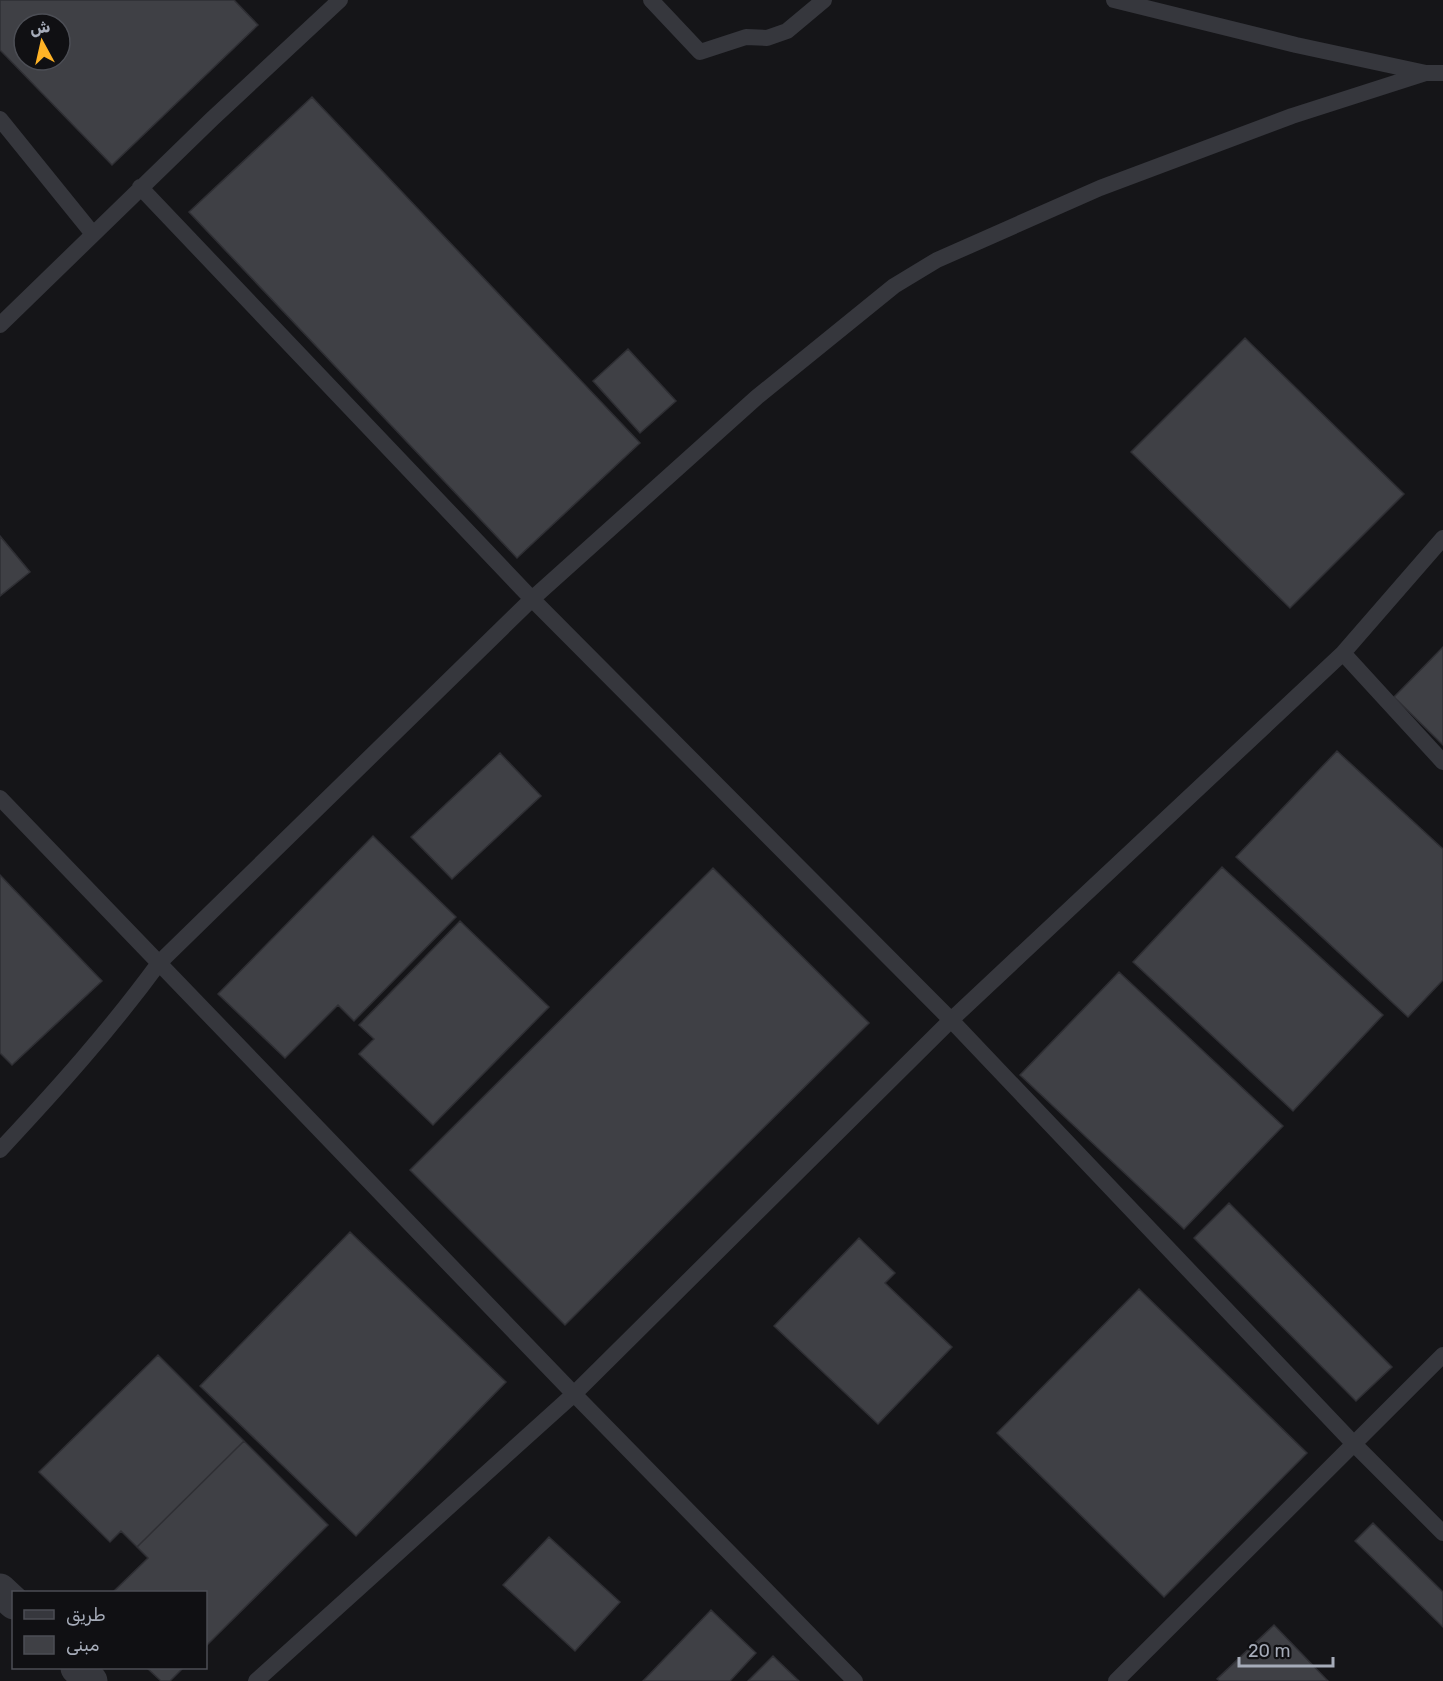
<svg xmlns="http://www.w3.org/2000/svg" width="1443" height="1681" viewBox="0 0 1443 1681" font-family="Rubik,Cairo,sans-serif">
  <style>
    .building { fill: #3f4045; stroke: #2f2f34; stroke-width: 1.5; fill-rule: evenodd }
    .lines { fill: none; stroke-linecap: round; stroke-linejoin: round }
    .service { stroke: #36373d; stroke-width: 16 }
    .minor { stroke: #36373d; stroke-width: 33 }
  </style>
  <rect width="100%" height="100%" fill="#151518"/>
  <path class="building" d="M0,0H234L258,25L112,165L0,50ZM24,24H60V60H24Z
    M312,97L640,443L517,558L189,212Z
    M1245,338L1404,494L1290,608L1131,452Z
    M628,349L676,401L640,433L593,381Z
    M0,536L30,572L0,596Z
    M1443,647V745L1394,697Z
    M1337,751L1443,849V980L1408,1017L1236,857Z
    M500,753L541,796L452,879L411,837Z
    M373,836L456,917L354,1021L338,1005L285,1058L218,994Z
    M1222,867L1383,1015L1293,1111L1133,962Z
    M713,868L869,1023L565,1325L410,1170Z
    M0,875L102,981L12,1065L0,1053Z
    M460,921L549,1007L433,1125L359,1054L374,1039L359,1025Z
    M1119,972L1283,1126L1184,1229L1020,1075Z
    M1229,1203L1392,1367L1356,1401L1194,1238Z
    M350,1232L506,1382L356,1536L200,1386Z
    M859,1238L895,1273L885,1283L952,1347L878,1424L774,1326Z
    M1139,1289L1307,1453L1164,1597L997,1433Z
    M158,1355L244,1441L137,1547L121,1531L110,1542L39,1472Z
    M244,1441L328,1525L206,1646V1592H113L148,1558L137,1547Z
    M1373,1523L1443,1592V1627L1355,1541Z
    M549,1537L620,1602L575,1651L503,1585Z
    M711,1610L756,1653L730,1681H643Z
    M1274,1625L1328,1681H1220L1217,1679Z
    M773,1656L799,1681H748Z
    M147,1668H183L170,1681H161Z"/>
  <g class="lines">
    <path class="service" d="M651,0L700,52L746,37L767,38L787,31L824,0
      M1114,0L1296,45L1426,73H1443
      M0,119L93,234
      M140,187L532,599L951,1020L1354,1444L1443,1533
      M0,325L212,119L340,0
      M1343,653L1443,762
      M0,798L574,1394L855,1681
      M0,1150C56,1090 110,1030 159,963L532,599L757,397L894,286L937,260L1100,188L1292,116L1426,73
      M256,1681L574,1394L951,1020L1343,653L1443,538
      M1116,1681L1443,1355"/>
    <path class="minor" d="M0,1590L14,1603
      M77,1668L91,1681"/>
  </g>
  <rect x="12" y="1591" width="195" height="78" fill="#101013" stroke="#4c4e55" stroke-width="1.5"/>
  <rect x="24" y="1610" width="30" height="9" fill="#36373d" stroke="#4c4e55" stroke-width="1.5"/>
  <text x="66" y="1621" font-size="18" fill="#a6acb9">طريق</text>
  <rect x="24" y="1636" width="30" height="18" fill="#3f4045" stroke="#4c4e55" stroke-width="1.5"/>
  <text x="66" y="1651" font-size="18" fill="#a6acb9">مبنى</text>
  <g transform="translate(42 42) rotate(352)"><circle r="28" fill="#101013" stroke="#4c4e55" stroke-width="1.5"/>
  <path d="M0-4.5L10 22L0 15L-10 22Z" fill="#ffb326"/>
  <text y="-9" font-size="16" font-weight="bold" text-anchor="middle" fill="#a6acb9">ش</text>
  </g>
  <path d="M1239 1657v9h94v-9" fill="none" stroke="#a6acb9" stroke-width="3"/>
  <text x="1248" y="1657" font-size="18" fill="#a6acb9" stroke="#101013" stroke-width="4.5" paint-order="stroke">20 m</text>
</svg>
